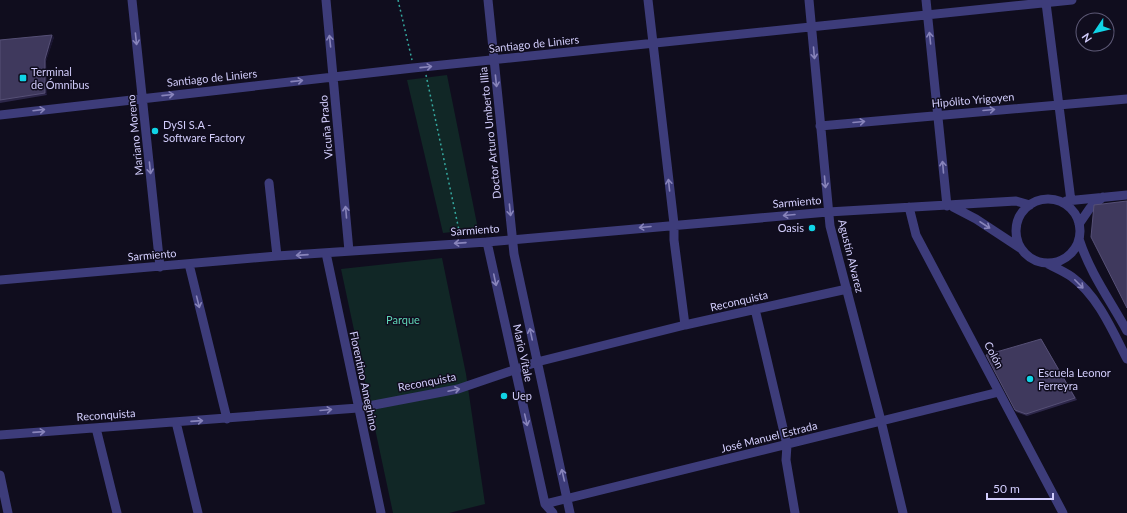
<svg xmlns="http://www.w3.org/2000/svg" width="1127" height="513" viewBox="0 0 1127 513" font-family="Lato,sans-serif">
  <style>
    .green { fill: #112726 }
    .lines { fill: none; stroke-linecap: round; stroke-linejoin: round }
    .path { stroke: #35a89f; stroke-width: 1.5; stroke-dasharray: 2 3; stroke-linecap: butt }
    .minor { stroke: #3d3c7a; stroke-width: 9 }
    .wall { fill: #2d274a }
    .shaded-wall { fill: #1a1531 }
    .building { fill: #3f395d; stroke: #565076 }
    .oneway { stroke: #8884bb }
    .poi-dot { fill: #10d4e6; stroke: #100d1e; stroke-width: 1.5 }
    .labels { text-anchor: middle; stroke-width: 3; stroke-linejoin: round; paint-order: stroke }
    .street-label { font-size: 11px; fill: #d2cdfc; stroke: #100d1e }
    .poi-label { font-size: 11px; fill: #d2cdfc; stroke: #100d1e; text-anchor: start }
    .park-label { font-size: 11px; fill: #5fd6b6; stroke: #100d1e }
  </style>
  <rect width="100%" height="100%" fill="#100d1e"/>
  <path class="green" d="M447,75L478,229L443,233L407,80Z
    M442,258L466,374L485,504L449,513H393L341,269Z"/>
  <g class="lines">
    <path class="path" d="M398,0L412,60
      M426,75L460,235"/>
    <path class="minor" d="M132,0L160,267
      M326,0L349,251
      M488,0L514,254L570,513
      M648,0L674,224V240L685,325
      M809,0L830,226L881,421L903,513
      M926,0L947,206
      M1046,3L1071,201
      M0,115L413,68L1072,0
      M820,126L1127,99
      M269,183L277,256
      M1016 231a32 32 0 1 1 64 0a32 32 0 1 1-64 0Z
      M1066,201L1127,195
      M909,207L916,235L1063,513
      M953,207L976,219L1020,248
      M1079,224L1090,208L1103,197
      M1079,239C1090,273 1110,300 1127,331
      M487,242L545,504L553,513
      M326,253L381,513
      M189,264L227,419
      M1048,264C1056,268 1065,272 1072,277C1098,296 1113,332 1127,359
      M0,280L277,256L487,242L828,212L1016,201L1030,205
      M755,309L787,445L786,460L795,513
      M176,422L198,513
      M96,428L117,513
      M0,435L358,408L458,389L537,362L685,325L847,289
      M0,475L8,513
      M545,504L999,392"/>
  </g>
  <path class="wall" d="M54,37L46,61L47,95L0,103V40Z
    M1041,339L1077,400L1027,416L1016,412L1015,410Z"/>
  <path class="shaded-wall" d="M52,35L54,37L46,61L47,95L45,93V59Z"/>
  <path class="building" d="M52,35L45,59V93L0,100V40Z
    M1127,201V308L1091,237L1094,205Z
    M1041,339L1075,398L1026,414L1015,410L986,355Z"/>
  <defs><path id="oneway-shaft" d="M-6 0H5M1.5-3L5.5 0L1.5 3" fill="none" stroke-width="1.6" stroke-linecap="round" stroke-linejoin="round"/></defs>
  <g class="oneway">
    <use href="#oneway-shaft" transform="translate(930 38) rotate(-96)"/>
    <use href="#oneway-shaft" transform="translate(136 39) rotate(84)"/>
    <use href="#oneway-shaft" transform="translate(330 41) rotate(-96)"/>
    <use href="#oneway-shaft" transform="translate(814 53) rotate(85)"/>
    <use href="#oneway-shaft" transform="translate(426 67) rotate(-6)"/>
    <use href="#oneway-shaft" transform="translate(297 81) rotate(-6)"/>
    <use href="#oneway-shaft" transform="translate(496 81) rotate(84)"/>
    <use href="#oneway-shaft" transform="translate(168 95) rotate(-6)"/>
    <use href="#oneway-shaft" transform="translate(39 110) rotate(-7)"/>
    <use href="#oneway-shaft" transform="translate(989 110) rotate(-5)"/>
    <use href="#oneway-shaft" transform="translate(859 122) rotate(-5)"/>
    <use href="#oneway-shaft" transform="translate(943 167) rotate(-95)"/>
    <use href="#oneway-shaft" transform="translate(150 168) rotate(84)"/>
    <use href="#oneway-shaft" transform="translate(825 182) rotate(85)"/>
    <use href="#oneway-shaft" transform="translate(669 185) rotate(-96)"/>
    <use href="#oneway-shaft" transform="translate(510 210) rotate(84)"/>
    <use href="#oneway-shaft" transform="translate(346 212) rotate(-95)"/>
    <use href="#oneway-shaft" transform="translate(789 215) rotate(175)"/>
    <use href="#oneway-shaft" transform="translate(985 225) rotate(33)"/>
    <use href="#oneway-shaft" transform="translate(645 227) rotate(175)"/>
    <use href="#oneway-shaft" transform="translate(460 243) rotate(176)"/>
    <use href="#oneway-shaft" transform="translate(302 255) rotate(176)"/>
    <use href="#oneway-shaft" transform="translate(495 280) rotate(78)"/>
    <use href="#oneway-shaft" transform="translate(1079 284) rotate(45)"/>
    <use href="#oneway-shaft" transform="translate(198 302) rotate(76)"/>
    <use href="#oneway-shaft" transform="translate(531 334) rotate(-102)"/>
    <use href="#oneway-shaft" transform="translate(454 390) rotate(-12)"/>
    <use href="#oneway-shaft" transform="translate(326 410) rotate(-5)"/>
    <use href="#oneway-shaft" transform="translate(526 420) rotate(77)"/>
    <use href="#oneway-shaft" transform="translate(197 421) rotate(-4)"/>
    <use href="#oneway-shaft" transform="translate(39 432) rotate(-4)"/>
    <use href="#oneway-shaft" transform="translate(563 475) rotate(-103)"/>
  </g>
  <g class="poi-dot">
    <rect x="19" y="74" width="8" height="8" rx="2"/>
    <circle cx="155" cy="131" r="4"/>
    <circle cx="812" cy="228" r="4"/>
    <circle cx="1030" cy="379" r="4"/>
    <circle cx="504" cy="396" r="4"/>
  </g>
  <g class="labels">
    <g class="street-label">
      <text transform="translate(534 44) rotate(-6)" y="4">Santiago de Liniers</text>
      <text transform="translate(212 78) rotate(-6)" y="4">Santiago de Liniers</text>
      <text transform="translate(973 100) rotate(-5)" y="4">Hipólito Yrigoyen</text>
      <text transform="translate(326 127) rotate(-95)" y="4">Vicuña Prado</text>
      <text transform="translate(490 133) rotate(-96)" y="4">Doctor Arturo Umberto Illia</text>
      <text transform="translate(135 135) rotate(-96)" y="4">Mariano Moreno</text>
      <text transform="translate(797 202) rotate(-5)" y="4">Sarmiento</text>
      <text transform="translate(475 230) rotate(-4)" y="4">Sarmiento</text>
      <text transform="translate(152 255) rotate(-5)" y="4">Sarmiento</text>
      <text transform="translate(851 256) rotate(76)" y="4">Agustín Alvarez</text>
      <text transform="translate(739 301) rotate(-13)" y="4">Reconquista</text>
      <text transform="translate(523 353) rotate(78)" y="4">Mario Vitale</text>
      <text transform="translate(994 355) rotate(62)" y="4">Colón</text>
      <text transform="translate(364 381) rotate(78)" y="4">Florentino Ameghino</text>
      <text transform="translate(427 382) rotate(-11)" y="4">Reconquista</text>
      <text transform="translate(106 415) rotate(-4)" y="4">Reconquista</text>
      <text transform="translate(769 437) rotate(-14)" y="4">José Manuel Estrada</text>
    </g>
    <g class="poi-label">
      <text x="31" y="76">Terminal<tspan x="31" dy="13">de Ómnibus</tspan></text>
      <text x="163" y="129">DySI S.A -<tspan x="163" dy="13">Software Factory</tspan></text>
      <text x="804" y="232" text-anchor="end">Oasis</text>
      <text x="1038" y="377">Escuela Leonor<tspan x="1038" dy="13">Ferreyra</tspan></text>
      <text x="512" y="400">Uep</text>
    </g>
    <g class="park-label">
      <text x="403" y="324">Parque</text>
    </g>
  </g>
  <g transform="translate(1095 32) rotate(235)"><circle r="19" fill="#100d1e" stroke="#5e5a77"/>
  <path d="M0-3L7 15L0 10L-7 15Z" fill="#10d4e6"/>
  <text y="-6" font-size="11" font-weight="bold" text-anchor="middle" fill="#d2cdfc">N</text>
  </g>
  <path d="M987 493v6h66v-6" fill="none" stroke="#d2cdfc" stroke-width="2"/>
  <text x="993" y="493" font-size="12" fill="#d2cdfc" stroke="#100d1e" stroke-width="3" paint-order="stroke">50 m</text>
</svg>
